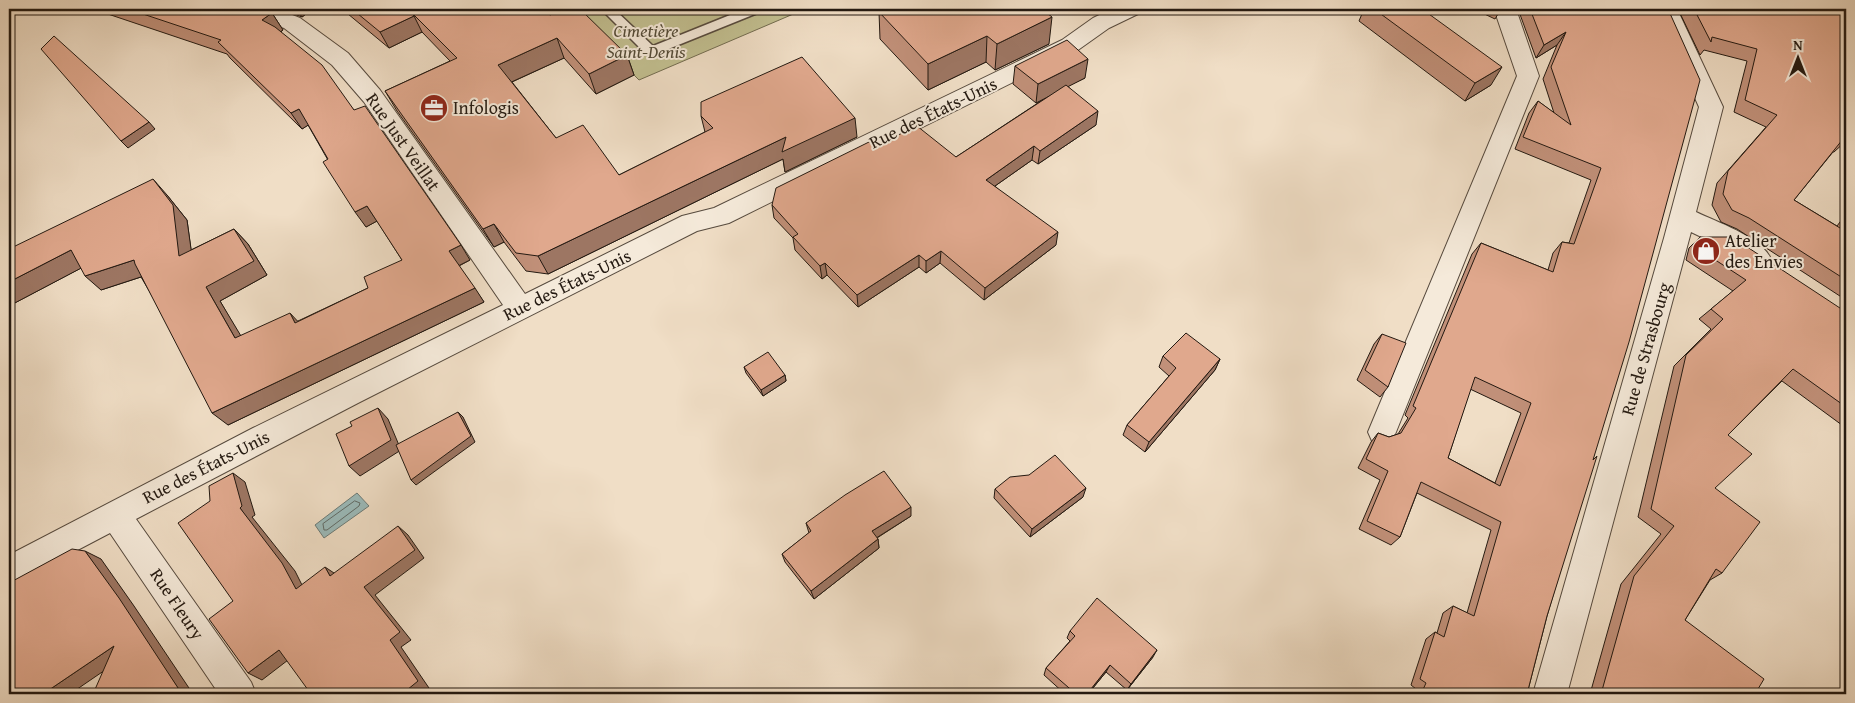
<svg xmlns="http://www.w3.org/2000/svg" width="1855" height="703" viewBox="0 0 1855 703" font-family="'Gentium Book Plus',serif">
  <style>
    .green { fill: #c2bf90; stroke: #726c50 }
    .water { fill: #9bbbbb; stroke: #6b7a77 }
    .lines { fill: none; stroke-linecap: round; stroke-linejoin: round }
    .shore { stroke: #5f6a66; stroke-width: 1 }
    .service-casing { stroke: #564a3e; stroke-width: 3 }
    .minor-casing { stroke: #564a3e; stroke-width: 2 }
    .service { fill: #f5eada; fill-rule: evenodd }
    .minor { fill: #f5eada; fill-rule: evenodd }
    .wall { fill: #c19079; stroke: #231911; fill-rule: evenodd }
    .shaded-wall { fill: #9d7663; stroke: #231911 }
    .building { fill: #e0a88d; stroke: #231911; fill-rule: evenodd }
    .labels { text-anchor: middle; stroke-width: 4; stroke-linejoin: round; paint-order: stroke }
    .park-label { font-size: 18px; font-style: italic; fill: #534b37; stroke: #f5eada }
    .poi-label { font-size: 18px; fill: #231911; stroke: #f5eada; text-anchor: start }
    .street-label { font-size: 18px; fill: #231911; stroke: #f5eada }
  </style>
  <rect width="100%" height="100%" fill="#f0dec6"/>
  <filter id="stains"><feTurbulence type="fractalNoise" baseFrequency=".004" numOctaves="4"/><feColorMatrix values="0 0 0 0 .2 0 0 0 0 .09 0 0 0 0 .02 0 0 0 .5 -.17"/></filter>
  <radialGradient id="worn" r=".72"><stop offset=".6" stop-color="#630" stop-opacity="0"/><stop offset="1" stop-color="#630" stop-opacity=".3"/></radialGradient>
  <path class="green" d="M568,9H805L639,80Z"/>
  <path class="water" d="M357,493L369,506L324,538L315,525Z"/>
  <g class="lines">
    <path class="shore" d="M355,501L360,503L359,506L327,530H324L323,524Z"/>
    <defs>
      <path id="service" d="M601,9H614L653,46L745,9H762L760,12L651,56L647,55Z"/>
      <path id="minor" d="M245,9H277L300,18L348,53L380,90L525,294L682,216L714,208L1062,40L1093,18L1112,9H1141L1138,14L1109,28L1078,50L729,223L697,231L358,403L136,519L251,682L256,694H219L110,533L9,586V555L253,428L503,305L364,102L332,65L284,28L248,14Z
        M1494,9H1516L1539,76L1396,432L1392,441L1382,445L1372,441L1368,432L1517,76Z
        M1655,9H1677L1723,107L1696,212C1717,222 1760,237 1770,257L1766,264L1757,267L1748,264L1718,245L1691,232L1567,694H1533L1664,238L1699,107Z"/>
    </defs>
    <use href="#service" class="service-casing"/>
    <use href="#minor" class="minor-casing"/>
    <use href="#service" class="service"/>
    <use href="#minor" class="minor"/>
  </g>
  <path class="wall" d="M93,9H260L272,13L283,30L281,32L354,110L470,260L459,266L484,302L228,425L141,277L101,290L81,268L9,306V249L167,195L187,220L191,250L234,229L248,244L267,275L220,301L240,336L298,321L368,288L402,260L377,221L366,227L308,125L302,129L230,58L227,54Z
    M281,9H313L302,17Z
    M342,9H543L550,15L627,55L634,75L596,94L564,58L512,82L556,138L619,175L705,132L701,116L857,137L785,172L783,159L548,274L526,271L504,242L494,247L397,111L385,91L450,61L422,32L389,48Z
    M1364,9H1422L1491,85L1465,101L1359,21Z
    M1474,9H1501L1495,19Z
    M1518,9H1668L1593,460L1547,616L1527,694H1414L1416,689L1411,685L1426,639L1435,632L1437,633L1443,613L1453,606L1467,613L1491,530L1417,493L1400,537L1391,545L1359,529L1380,480L1358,468L1371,442L1378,433L1389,437L1398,434L1408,418L1405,415L1472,254L1481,243L1548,270L1553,253L1562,242L1569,243L1591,180L1515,149L1529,113L1538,101L1554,113L1543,79L1557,45L1536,58ZM1470,389L1521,413L1495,483L1448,458Z
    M1678,9H1846V141L1834,152H1833L1794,200L1837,226L1846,214V300L1737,229L1721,222L1712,205L1717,183L1766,127L1734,112L1747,61L1704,50L1700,55Z
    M879,12L1049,44L995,70L986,62L928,90L880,39Z
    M1015,66L1085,78L1068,86L1096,125L1038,164L1032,160L995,186L1056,245L984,300L940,263L926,273L919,267L858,307L827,275L822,279L795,250L793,238L774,218L772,205L875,146L956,157L1047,97L1036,103L1013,84Z
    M1700,237L1846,312V428L1782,381L1728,435L1715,488L1722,573L1710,580L1685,620L1755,694H1590L1621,584L1661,534L1638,517L1674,366L1711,329L1699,319L1733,291L1686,260L1689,248Z
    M1382,334L1388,387L1380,397L1357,380L1374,344Z
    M1163,356L1220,359L1215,370L1145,452L1123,435L1127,425L1169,376L1159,367Z
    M744,367L785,375L786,381L763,396L746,373Z
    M995,489L1083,497L1030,537L994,498Z
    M911,516L877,538L878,539L879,548L814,599L785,562L782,554L809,533L806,523Z
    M1070,631L1153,657L1127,690L1106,672L1088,694H1065L1044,675L1046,668L1070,641L1067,638Z"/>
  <path class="shaded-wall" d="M296,9H313L302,17Z
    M272,13L283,30L274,36L262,20Z
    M414,16L422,32L389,48L380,32Z
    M1052,17L1049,44L995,70L997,44Z
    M1566,32L1557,45L1536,58L1544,45Z
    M987,36L986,62L928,90V64Z
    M557,38L564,58L507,84L498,65Z
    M627,55L634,75L596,94L589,74Z
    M1088,59L1085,78L1036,103L1038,84Z
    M1502,67L1491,85L1465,101L1475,83Z
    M299,109L310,124L302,129L291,113Z
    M1098,111L1096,125L1038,164L1040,151Z
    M855,118L857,137L785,172L783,159L548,274L538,256L786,137Z
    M149,122L155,129L128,148L121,141Z
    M1034,146L1032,160L985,193L986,180Z
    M153,179L167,195L187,220L194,270L179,256Z
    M367,206L377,221L366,227L355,212Z
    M494,224L504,242L494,247L483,229Z
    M234,229L248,244L267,275L220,301L250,351L235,338L206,287Z
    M1058,232L1056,245L984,300L985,288Z
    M461,245L470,260L458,266L449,251Z
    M71,250L87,265L9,306V282Z
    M941,251L940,263L926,273V261Z
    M919,255V267L858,307L857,295Z
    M134,260L150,274L101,290L85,276Z
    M825,263L827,275L822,279L820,266Z
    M475,288L484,302L228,425L212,413Z
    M290,313L303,327L295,323Z
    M1220,359L1215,370L1145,452L1149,442Z
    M785,375L786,381L763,396L761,390Z
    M378,408L388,419L401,450L360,476L349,466Z
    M458,412L463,417L475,442L416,485L411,480Z
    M233,473L245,482L255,515L252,517L295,571L308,597L296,589L240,508Z
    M1086,488L1083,497L1030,537L1032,529Z
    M911,507V516L873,540L872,531Z
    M398,526L408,535L424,558L375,595L411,640L401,647L429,688L420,694H402L390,640L364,587Z
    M878,539L879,548L814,599L811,591Z
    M85,551L101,559L134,606L193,694H182Z
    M325,567L337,575L330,576Z
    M114,646L130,653L70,694H43Z
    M279,650L292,657L262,680L248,673Z
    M1157,650L1153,657L1127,690L1131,684Z
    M1110,665L1106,672L1088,694H1087Z"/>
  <path class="building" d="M128,9H260L272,13L262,20L275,27L322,65L354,110L365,106L461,245L449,251L475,288L212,413L135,264L134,260L85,276L71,250L9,282V249L153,179L173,205L179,256L234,229L254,261L206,287L235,338L290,313L295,323L368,288L364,277L402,260L367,206L355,212L323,162L328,159L299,109L291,113L218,42L221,40Z
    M352,9H421L412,13L414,16L380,32Z
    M421,9H543L550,15L564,9H580L627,55L589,74L557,38L498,65L556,138L583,125L619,175L713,128L701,116V102L802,57L855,118L782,152L786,137L538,256L516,253L494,224L483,229L385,91L457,58L412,13Z
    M886,9H1042L1052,17L997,44L987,36L928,64L879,12Z
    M1374,9H1422L1502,67L1475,83Z
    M1530,9H1668L1700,80L1629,342L1593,460L1597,456L1547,616L1527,694H1421L1426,683L1420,679L1435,632L1444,637L1453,606L1474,616L1501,522L1421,482L1400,537L1367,521L1388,471L1366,459L1378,433L1389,437L1401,433L1416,408L1413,406L1481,243L1553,272L1562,242L1574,244L1601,168L1523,137L1538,101L1571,125L1551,67L1566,32L1544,45ZM1475,377L1531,403L1500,486L1448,458Z
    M1694,9H1846V140L1843,139L1794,200L1840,228L1846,220V280L1749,218L1732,210L1723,194L1728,171L1777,115L1745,100L1757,49L1712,37L1711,42Z
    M54,36L149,122L121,141L41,49Z
    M1067,40L1088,59L1038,84L1015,66Z
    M1066,85L1098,111L1040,151L1034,146L986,180L1058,232L985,288L941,251L926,261L919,255L857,295L825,263L820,266L793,237L798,234L772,205L776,188L871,141L875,146L917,126L956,157Z
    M1700,237H1732L1846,312V407L1793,369L1728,435L1752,454L1715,488L1760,522L1722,573L1716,569L1685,620L1764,679L1755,694H1601L1634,576L1674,526L1651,509L1686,355L1723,319L1711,309L1746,280L1697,248Z
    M1186,333L1220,359L1149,442L1127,425L1176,368L1163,356Z
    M1382,334L1406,343L1388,387L1365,370Z
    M768,352L785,375L761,390L744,367Z
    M378,408L391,440L349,466L336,434L352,426L350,422Z
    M458,412L471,436L411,480L396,445Z
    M1055,455L1086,488L1032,529L995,489L1010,477L1029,475Z
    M884,471L911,507L872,531L878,539L811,591L782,554L811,531L806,523L845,495Z
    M233,473L242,506L240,508L282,563L296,589L325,567L330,576L398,526L415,550L364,587L400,632L390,640L418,681L402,694H311L279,650L248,673L209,619L233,601L178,523L210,501L209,486Z
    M72,549L85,551L119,598L182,694H93L114,646L43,694H9V583Z
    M1097,598L1157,650L1131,684L1110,665L1087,694H1076L1046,668L1075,636L1070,631Z"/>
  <defs>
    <symbol id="office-disc" viewBox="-11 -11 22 22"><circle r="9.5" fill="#8f2418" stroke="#f5eada"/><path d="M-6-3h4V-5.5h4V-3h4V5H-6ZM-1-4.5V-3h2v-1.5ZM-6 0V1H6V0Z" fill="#fff"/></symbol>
    <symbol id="shop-disc" viewBox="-11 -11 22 22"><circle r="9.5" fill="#8f2418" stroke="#f5eada"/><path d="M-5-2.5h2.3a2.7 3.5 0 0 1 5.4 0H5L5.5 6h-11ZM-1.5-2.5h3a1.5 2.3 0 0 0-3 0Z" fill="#fff"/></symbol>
  </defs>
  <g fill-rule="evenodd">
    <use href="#office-disc" x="418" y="92" width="32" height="32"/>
    <use href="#shop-disc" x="1690" y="235" width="32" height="32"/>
  </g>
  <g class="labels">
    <g class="park-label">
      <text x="646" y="37">Cimetière<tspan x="646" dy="21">Saint-Denis</tspan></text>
    </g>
    <g class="poi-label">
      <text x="453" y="114">Infologis</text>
      <text x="1725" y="247">Atelier<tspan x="1725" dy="21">des Envies</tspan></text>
    </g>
    <g class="street-label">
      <text transform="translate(933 113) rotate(-26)" y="6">Rue des États-Unis</text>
      <text transform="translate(403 142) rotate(55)" y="6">Rue Just Veillat</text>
      <text transform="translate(567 285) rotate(-26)" y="6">Rue des États-Unis</text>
      <text transform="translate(1646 349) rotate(-74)" y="6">Rue de Strasbourg</text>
      <text transform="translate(206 467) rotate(-27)" y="6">Rue des États-Unis</text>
      <text transform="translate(177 604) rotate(56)" y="6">Rue Fleury</text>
    </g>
  </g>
  <rect width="1855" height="703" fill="none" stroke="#f0dec6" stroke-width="30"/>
  <rect x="10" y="10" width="1835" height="683" fill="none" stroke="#231911" stroke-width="2.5"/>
  <rect x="15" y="15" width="1825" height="673" fill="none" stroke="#231911"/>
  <g transform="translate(1798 58)" stroke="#f5eada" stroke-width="4" paint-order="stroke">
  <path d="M0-4L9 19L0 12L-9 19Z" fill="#231911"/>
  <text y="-8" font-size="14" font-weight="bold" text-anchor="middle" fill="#231911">N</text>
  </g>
  <rect width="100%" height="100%" filter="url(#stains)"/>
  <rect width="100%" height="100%" fill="url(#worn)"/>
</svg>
